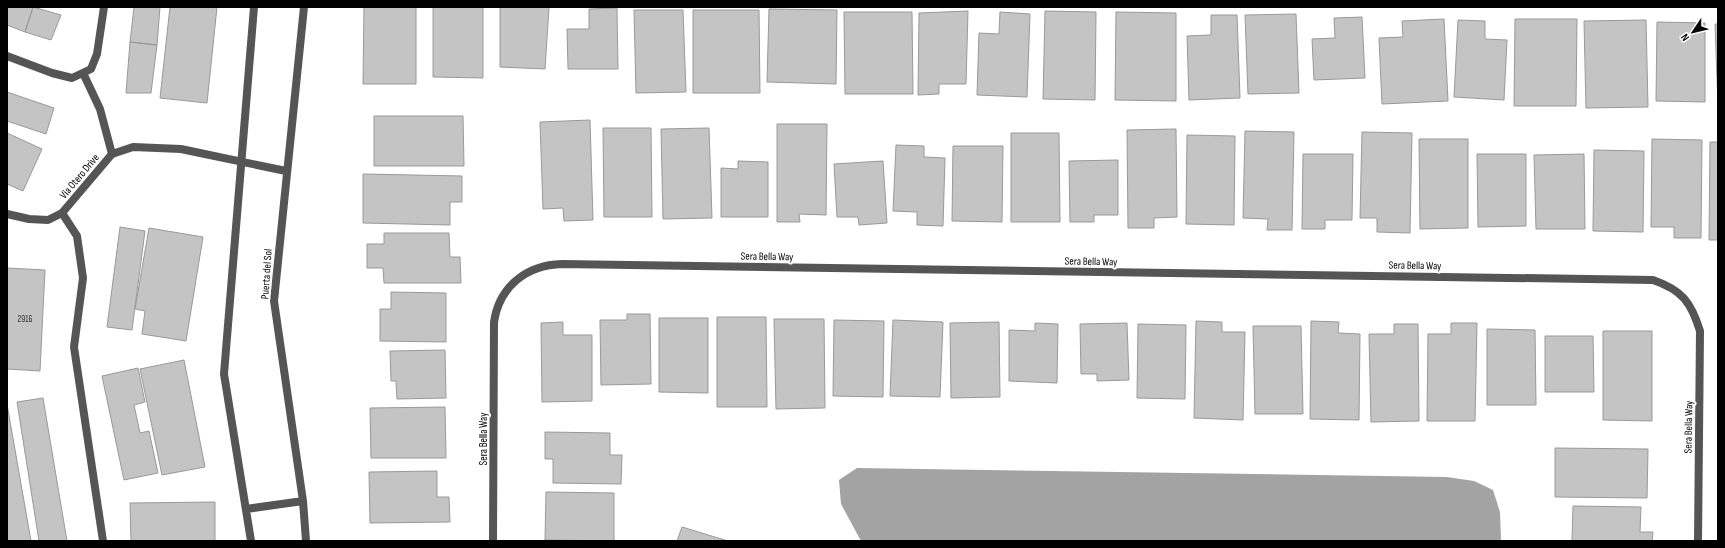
<svg xmlns="http://www.w3.org/2000/svg" width="1725" height="548" viewBox="0 0 1725 548" font-family="'Sofia Sans Condensed',sans-serif">
  <style>
    .water { fill: #a3a3a3 }
    .building { fill: #c4c4c4; stroke: #999 }
    .lines { fill: none; stroke-linecap: round; stroke-linejoin: round }
    .lane { stroke: #555; stroke-width: 8 }
    .street { stroke: #555; stroke-width: 8 }
    .labels { text-anchor: middle; stroke-width: 4; stroke-linejoin: round; paint-order: stroke }
    .number-label { font-size: 9px; fill: #313131 }
    .street-label { font-size: 11px; fill: #000; stroke: #fff }
  </style>
  <rect width="100%" height="100%" fill="#fff"/>
  <path class="water" d="M857,468L1447,477L1474,481L1493,490L1500,512L1501,541H861L841,504L839,480Z"/>
  <path class="building" d="M7,7H33L25,32L7,25Z
    M33,7L61,15L51,40L25,32Z
    M134,7H160L157,45L130,42Z
    M170,7H217L207,103L160,98Z
    M364,7H416V84H363Z
    M433,7H483V78L433,77Z
    M500,7H549L545,69L500,67Z
    M617,8L618,69H568L567,29H589V9Z
    M769,9L837,10L836,84L767,82Z
    M634,10H683L686,92L636,93Z
    M693,10H759L760,93H693Z
    M968,11L966,84H939V94L918,95L919,13Z
    M1045,11L1096,12L1095,100L1043,99Z
    M844,12H912L913,94H845Z
    M1000,12L1030,14L1027,97L977,95L979,33L999,34Z
    M1116,12L1176,13V101L1115,100Z
    M1296,14L1299,93L1248,94L1245,15Z
    M1211,15H1237L1240,98L1189,100L1187,36L1211,35Z
    M1362,17L1365,78L1314,80L1312,39L1335,38L1334,18Z
    M1444,19L1448,101L1382,104L1379,38L1403,37L1402,21Z
    M1515,19H1577L1576,106H1514Z
    M1458,20L1485,21V39L1507,40L1504,100L1454,97Z
    M1646,20L1648,107L1586,108L1584,21Z
    M1657,22L1705,23V102L1656,101Z
    M1715,24H1718V106Z
    M130,42L157,45L151,93H126Z
    M7,92L54,108L46,134L7,121Z
    M374,116H463L464,166H374Z
    M590,120L593,220L564,221L563,208L543,209L540,122Z
    M777,124H827L826,215L799,214L800,222H777Z
    M603,128H651L652,217H604Z
    M709,128L712,218L663,219L661,129Z
    M1176,129L1177,217L1154,218V228H1128L1127,130Z
    M1245,131L1294,132L1292,230H1267L1268,219L1243,218Z
    M1362,132L1412,133L1410,233L1377,232V218H1360Z
    M7,133L42,149L23,191L7,184Z
    M1011,133H1059L1060,222H1011Z
    M1187,135L1235,136L1234,225L1186,224Z
    M1419,139H1468V228L1420,229Z
    M1652,139L1702,140L1701,238H1674V227H1651Z
    M1710,142H1718V240H1709Z
    M896,145L924,146V157L945,158L943,226L917,225V212L893,211Z
    M953,146H1003L1002,222L952,221Z
    M1594,150L1644,151L1643,232L1593,231Z
    M1303,154H1353L1352,220H1325V229H1302Z
    M1477,154H1526V226L1478,227Z
    M1584,154L1585,229H1536L1534,155Z
    M1118,160V215H1094V222H1070L1069,161Z
    M738,161L768,162V217H721V168L738,169Z
    M883,161L887,223L859,225L858,217H837L834,164Z
    M363,174L462,176V202H450V225L363,223Z
    M120,227L145,231L132,330L107,327Z
    M149,228L203,237L186,341L142,334L145,311L135,309Z
    M384,233H449L450,257H460L461,283H384L383,268H367V244H384Z
    M7,268L45,270L40,371L7,369Z
    M391,292L446,293V342L380,341V309H391Z
    M627,314H650L651,384L601,385L600,320H627Z
    M717,317H766L767,407H717Z
    M659,318H708V393L659,392Z
    M774,319H824L825,408L776,409Z
    M834,320L884,321L883,397L833,396Z
    M893,320L943,322L940,397L890,396Z
    M1196,321L1222,322V332H1245L1243,420L1194,418Z
    M1311,321L1339,322L1338,333L1360,334L1359,420L1310,419Z
    M563,322V335H592V401L542,402L541,323Z
    M999,322L1000,397L951,398L950,323Z
    M1035,323L1058,324L1057,383L1009,381V330L1035,331Z
    M1127,323L1129,380L1097,381V374H1081L1080,324Z
    M1451,323H1477L1475,421H1427L1428,334H1451Z
    M1138,324L1186,325L1185,399L1137,398Z
    M1394,324H1418L1419,421L1371,422L1369,334H1394Z
    M1253,326H1301L1303,414H1255Z
    M1487,329L1535,330L1536,405H1487Z
    M1603,331H1652V421L1603,420Z
    M1545,336H1593L1594,392H1545Z
    M445,350L446,398L397,399L396,381H391L390,351Z
    M184,360L205,467L162,475L140,369Z
    M138,368L145,402L134,405L140,433L149,431L158,473L124,480L102,376Z
    M43,398L67,541H39L17,402Z
    M7,404L31,541H7Z
    M445,407L446,458H371L370,408Z
    M545,432L610,433V455H622L621,484L553,483V459H545Z
    M1555,448L1648,449L1647,498L1555,497Z
    M437,471V497H449L450,522L370,523L369,472Z
    M546,492L614,493V541L545,540Z
    M215,502V541H131L130,503Z
    M1573,506L1641,507L1640,532H1653L1652,541H1572Z
    M682,527L728,541H677Z"/>
  <g class="lines">
    <path class="lane" d="M7,56L52,73L72,78L91,69L97,54L104,7
      M83,73L100,109L112,154
      M62,213L77,236L83,278L74,347L103,541"/>
    <path class="street" d="M304,7L274,301L303,501L306,541
      M7,214L29,219L48,220L62,213L112,154L133,147L181,149L286,171
      M246,509L303,501
      M251,541L224,374L254,7
      M493,541L494,322C499,287 526,265 562,264L1653,280C1682,290 1691,302 1700,331L1698,541"/>
  </g>
  <g class="labels">
    <g class="number-label">
      <text x="25" y="322">2916</text>
    </g>
    <g class="street-label">
      <text transform="translate(79 176) rotate(-50)" y="4">Via Otero Drive</text>
      <text transform="translate(767 256) rotate(1)" y="4">Sera Bella Way</text>
      <text transform="translate(1091 261) rotate(1)" y="4">Sera Bella Way</text>
      <text transform="translate(1415 265) rotate(1)" y="4">Sera Bella Way</text>
      <text transform="translate(266 274) rotate(-86)" y="4">Puerta del Sol</text>
      <text transform="translate(1688 427) rotate(-89)" y="4">Sera Bella Way</text>
      <text transform="translate(483 439) rotate(-90)" y="4">Sera Bella Way</text>
    </g>
  </g>
  <rect width="1725" height="548" fill="none" stroke="#000000" stroke-width="16"/>
  <g transform="translate(1693 32) rotate(235)" stroke="#ffffff" stroke-width="3" paint-order="stroke">
  <path d="M0-3L7 15L0 10L-7 15Z" fill="#000000"/>
  <text y="-6" font-size="11" font-weight="bold" text-anchor="middle" fill="#000000">N</text>
  </g>
</svg>
